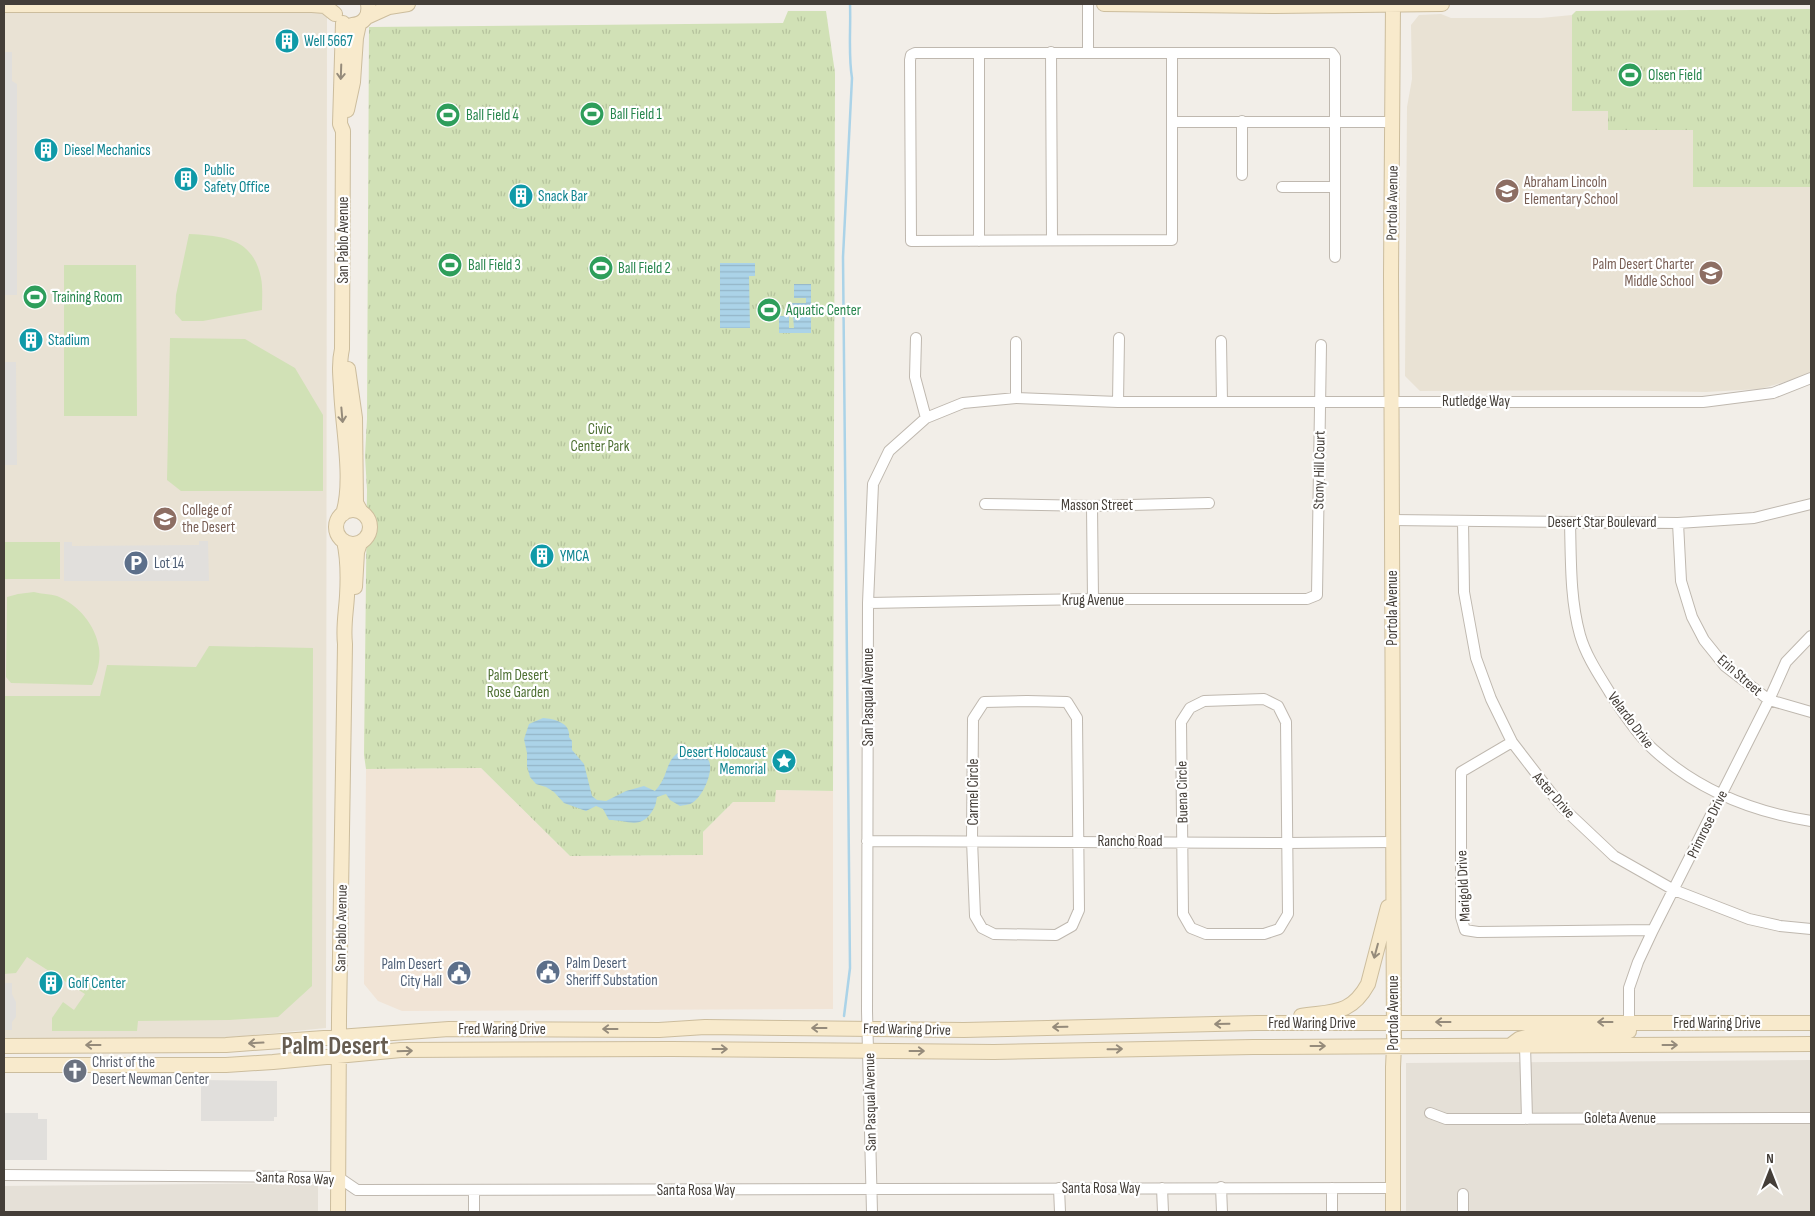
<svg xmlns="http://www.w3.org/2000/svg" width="1815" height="1216" viewBox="0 0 1815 1216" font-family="'Sofia Sans Condensed',sans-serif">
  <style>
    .residential { fill: #e5e0d7 }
    .commercial { fill: #f1e4d6 }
    .education { fill: #e9e2d4 }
    .grass { fill: #d1e1b6 }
    .park { fill: url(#park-tufts) }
    .garden { fill: url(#garden-dots) }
    .parking { fill: #e1dfdc }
    .water { fill: url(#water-rules) }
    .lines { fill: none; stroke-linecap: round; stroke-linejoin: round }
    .stream { stroke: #abd3e8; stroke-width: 2.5 }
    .street-casing { stroke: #bfb8af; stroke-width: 12 }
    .secondary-casing { stroke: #ccbd9d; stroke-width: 16 }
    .street { stroke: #fff; stroke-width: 10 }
    .secondary { stroke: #f8eacc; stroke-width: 14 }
    .oneway { stroke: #958b7b }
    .labels { text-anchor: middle; stroke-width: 4.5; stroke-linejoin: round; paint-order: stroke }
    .culture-label { font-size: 15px; fill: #0d838f; stroke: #fff; text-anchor: start }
    .leisure-label { font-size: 15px; fill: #27864d; stroke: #fff; text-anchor: start }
    .education-label { font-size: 15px; fill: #785e54; stroke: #fff; text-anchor: start }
    .street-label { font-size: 15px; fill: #443e38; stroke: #fff }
    .park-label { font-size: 15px; fill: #4d6f32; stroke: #fff }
    .service-label { font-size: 15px; fill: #4e5e75; stroke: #fff; text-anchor: start }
    .worship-label { font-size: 15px; fill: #5b616d; stroke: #fff; text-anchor: start }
    .town-label { font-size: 25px; font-weight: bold; fill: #665c50; stroke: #fff }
  </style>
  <defs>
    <pattern id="park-tufts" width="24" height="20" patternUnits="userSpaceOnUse" patternTransform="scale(1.25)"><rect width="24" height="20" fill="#d1e1b6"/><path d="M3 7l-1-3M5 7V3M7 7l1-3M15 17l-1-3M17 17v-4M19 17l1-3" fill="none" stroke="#b5c29d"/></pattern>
    <pattern id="garden-dots" width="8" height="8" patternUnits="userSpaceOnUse" patternTransform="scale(1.25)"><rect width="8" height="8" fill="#d1e1b6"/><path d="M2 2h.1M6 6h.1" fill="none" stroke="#b5c29d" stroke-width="1.8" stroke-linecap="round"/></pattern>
    <pattern id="water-rules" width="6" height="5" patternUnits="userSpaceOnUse" patternTransform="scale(1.25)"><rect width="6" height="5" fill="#abd3e8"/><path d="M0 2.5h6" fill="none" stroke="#94b6c8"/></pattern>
  </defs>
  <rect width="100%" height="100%" fill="#f2eee8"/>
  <path class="residential" d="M1811,1060V1212H1406V1063Z
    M318,1183V1212H4V1186Z"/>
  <path class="commercial" d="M481,768L570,856L703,855V832L733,802H775V790L833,791V1009L402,1011L378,1001L364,984L366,769Z"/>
  <path class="education" d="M327,9L326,1028L223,1038L4,1039V10Z
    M1441,14L1451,18H1541L1572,15V111H1608V129L1693,130V187H1811V372L1798,378L1760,389L1706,392L1601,390L1420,391L1405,376L1407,107L1412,79L1411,25L1419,15Z"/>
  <path class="grass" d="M189,234C224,236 253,238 261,278C263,288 262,300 262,310L203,321H182L175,313L176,295Z
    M64,265H136L137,416H64Z
    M170,338L245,339L295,368L323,415V491H181L167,480Z
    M4,542H60V579H4Z
    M34,592C41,594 50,594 57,596C78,604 96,626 99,648C101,660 97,674 92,685L11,683L6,677L7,597L18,594Z
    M209,646L313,648L312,986L278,1017L229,1020L138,1021L137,1031H52V1018L63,1002L74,1010L85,994L27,957L16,973L4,974V696H100L107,665L196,667Z"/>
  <path class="park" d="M1811,9V187H1693V130H1608V111H1572V15L1576,11Z
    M788,11H826L835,73L833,791L776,790L775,802H733L703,832V855L570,856L481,768L366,769L364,755L367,490L365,456L367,419L369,27L783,23Z"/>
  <path class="garden" d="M502 684a16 16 0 1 1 32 0a16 16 0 1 1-32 0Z"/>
  <path class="parking" d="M4,52H12V81L17,84V295H4Z
    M4,362H16L17,465H4Z
    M199,541H208L209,581H64V542H72V546L199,545Z
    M4,983H12V994L16,1002V1017L12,1022V1030H4Z
    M201,1080L277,1081V1117H274V1121H201Z
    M4,1113H38V1119H47V1160H4Z"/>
  <path class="water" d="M720,263H755V276H749L750,328H720Z
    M794,284H811V333H779V316H789V328H794L792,303H806V298H794Z
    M543,718C555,719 571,723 569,737L572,741V750L584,764L592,796L597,800L606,801L626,791L644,786L655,791C672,773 662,756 690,747C697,751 705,754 709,761C714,772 702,798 692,803C689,805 683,805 680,806L670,800L666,794L657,797C656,801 656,805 654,808C642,831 629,820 609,820L603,809L596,806L586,811L564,803L554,792L546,787L536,784L530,777L527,766V753L524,739L529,724Z"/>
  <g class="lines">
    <path class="stream" d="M844,1016L850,968L843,257L852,78C848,54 851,29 850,4"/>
    <defs>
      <path id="street" d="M1051,52L1052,240
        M1088,52V4
        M979,53V241
        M1172,53V240L911,241L910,60L911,55L915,53H1332L1335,57V257
        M1172,122H1392
        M1242,175V121
        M1282,187H1335
        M916,338L915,377L926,418
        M1221,341L1222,402
        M1016,342V398
        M1118,402L1119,338
        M985,504L1092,506L1209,503
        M1092,506L1093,599
        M1391,520L1678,523L1754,518L1811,504
        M1463,521L1464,592L1476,658L1491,699L1512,742L1562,807L1614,856L1674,890L1749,919L1780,926L1811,929
        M1570,522C1571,560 1570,599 1580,635C1586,656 1599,675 1610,693C1621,710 1639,737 1654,750C1698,790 1753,812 1811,821
        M1678,523L1681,581L1692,617L1704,640L1725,666L1769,700L1811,712
        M868,603L1093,599H1307L1317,595L1321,345
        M1264,699L1278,706L1286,722L1288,914L1279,929L1264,934H1206L1191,928L1183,914L1181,722L1190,708L1204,701Z
        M1027,701L1067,702L1077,718L1079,910L1072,926L1056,935L994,934L982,928L975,916L972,840L973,719L984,702Z
        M1512,742L1461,772V917L1465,930L1478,932L1653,930
        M867,841L1287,843L1393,842
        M1629,1023V988L1638,962L1653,930L1769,700L1786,662L1811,636
        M1525,1045L1527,1119
        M1430,1113L1446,1119L1811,1118
        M4,1175L331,1177H338L357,1190L1393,1188
        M1221,1187L1222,1212
        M1059,1188L1060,1212
        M1162,1188L1163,1212
        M1332,1188V1212
        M474,1190V1212
        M872,1212L867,1011L868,603L873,484L889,451L926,418L963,403L1016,398L1118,402H1703L1773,393L1811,378
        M1463,1212V1194"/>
      <path id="secondary" d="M1104,4L1275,6L1442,4
        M4,5H312L325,6L335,14
        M367,17L389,7L408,4
        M352,25C364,24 370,16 368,4
        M347,110L353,82L356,38L359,24
        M348,369L355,418L356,503L361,512
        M336 527a17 17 0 1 1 34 0a17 17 0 1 1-34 0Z
        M343,514C354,480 342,425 341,387C340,374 339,362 342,349L343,131L340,124L343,23
        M355,587L357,552L360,543
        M1301,1016C1333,1011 1351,1015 1368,984L1388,907
        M1511,1045L1519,1039L1533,1035H1616L1629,1031V1023
        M4,1046L226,1045L449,1029L659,1030L705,1027L964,1030L1257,1023H1811
        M4,1065H226L273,1062L401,1050L672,1049L994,1052L1253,1047L1811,1044
        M338,1212L339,1018L345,644C343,627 346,613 347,596C348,579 348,558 344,541
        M1393,1212V1067L1394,1046L1391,275L1393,4"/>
    </defs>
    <use href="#street" class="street-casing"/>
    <use href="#secondary" class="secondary-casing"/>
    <use href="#street" class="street"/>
    <use href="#secondary" class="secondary"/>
  </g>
  <defs><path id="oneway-shaft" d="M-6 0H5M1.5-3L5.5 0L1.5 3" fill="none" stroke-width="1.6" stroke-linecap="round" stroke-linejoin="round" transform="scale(1.25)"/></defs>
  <g class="oneway">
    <use href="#oneway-shaft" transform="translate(341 72) rotate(92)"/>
    <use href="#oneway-shaft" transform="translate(342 415) rotate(85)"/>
    <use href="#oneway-shaft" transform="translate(1376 951) rotate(105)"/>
    <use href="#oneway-shaft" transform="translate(1443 1022) rotate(180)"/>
    <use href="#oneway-shaft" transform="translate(1605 1022) rotate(-180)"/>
    <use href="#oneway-shaft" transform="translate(1222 1024) rotate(179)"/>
    <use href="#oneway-shaft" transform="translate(1060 1027) rotate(179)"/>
    <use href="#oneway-shaft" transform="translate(819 1028) rotate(-180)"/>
    <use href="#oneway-shaft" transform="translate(610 1029) rotate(-180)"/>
    <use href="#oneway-shaft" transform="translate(256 1043) rotate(177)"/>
    <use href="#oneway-shaft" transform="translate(93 1045) rotate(180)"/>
    <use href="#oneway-shaft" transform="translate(1670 1045)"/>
    <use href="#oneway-shaft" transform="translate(1318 1046)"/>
    <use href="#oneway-shaft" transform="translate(720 1049)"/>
    <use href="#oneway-shaft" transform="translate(1115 1049) rotate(-1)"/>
    <use href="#oneway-shaft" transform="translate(405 1051) rotate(-2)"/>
    <use href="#oneway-shaft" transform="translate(917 1051)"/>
  </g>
  <defs>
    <symbol id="building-disc" viewBox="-11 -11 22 22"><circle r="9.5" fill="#0f9aa8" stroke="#fff"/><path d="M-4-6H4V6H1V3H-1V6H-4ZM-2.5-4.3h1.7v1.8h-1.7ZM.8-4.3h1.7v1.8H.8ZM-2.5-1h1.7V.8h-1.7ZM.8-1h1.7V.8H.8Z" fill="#fff"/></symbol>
    <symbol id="stadium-disc" viewBox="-11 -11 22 22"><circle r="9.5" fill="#2e9e5b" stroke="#fff"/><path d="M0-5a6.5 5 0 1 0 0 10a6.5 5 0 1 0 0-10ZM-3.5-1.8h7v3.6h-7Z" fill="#fff"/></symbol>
    <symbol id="school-disc" viewBox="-11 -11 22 22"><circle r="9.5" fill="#8d6e63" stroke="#fff"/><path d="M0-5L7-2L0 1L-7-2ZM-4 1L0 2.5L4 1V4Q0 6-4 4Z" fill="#fff"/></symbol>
    <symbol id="university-disc" viewBox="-11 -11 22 22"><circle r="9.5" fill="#8d6e63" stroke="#fff"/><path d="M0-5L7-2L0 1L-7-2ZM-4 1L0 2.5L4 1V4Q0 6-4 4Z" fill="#fff"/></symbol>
    <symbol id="parking-disc" viewBox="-11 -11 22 22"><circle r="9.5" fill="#5c6f8a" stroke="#fff"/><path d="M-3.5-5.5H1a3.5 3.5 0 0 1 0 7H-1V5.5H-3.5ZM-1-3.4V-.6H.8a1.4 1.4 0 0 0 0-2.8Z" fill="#fff"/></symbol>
    <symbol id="sight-disc" viewBox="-11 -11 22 22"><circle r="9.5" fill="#0f9aa8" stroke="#fff"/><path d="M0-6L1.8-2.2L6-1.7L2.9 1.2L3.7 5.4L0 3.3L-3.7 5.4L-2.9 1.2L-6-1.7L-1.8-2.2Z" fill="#fff"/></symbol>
    <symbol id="civic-disc" viewBox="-11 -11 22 22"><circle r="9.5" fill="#5c6f8a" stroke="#fff"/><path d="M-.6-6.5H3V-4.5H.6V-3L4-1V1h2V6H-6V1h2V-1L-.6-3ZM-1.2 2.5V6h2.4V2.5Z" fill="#fff"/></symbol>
    <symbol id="church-disc" viewBox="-11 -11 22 22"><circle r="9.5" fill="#6b7280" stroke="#fff"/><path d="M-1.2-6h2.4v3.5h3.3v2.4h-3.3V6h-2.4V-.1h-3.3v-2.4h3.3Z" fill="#fff"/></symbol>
  </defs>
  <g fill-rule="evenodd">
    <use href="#building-disc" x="273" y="27" width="28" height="28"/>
    <use href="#stadium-disc" x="1616" y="61" width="28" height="28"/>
    <use href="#stadium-disc" x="578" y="100" width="28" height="28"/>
    <use href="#stadium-disc" x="434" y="101" width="28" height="28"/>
    <use href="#building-disc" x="32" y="136" width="28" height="28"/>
    <use href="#building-disc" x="172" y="165" width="28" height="28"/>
    <use href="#school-disc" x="1493" y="177" width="28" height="28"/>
    <use href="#building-disc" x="507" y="182" width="28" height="28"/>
    <use href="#stadium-disc" x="436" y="251" width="28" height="28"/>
    <use href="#stadium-disc" x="587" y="254" width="28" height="28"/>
    <use href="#school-disc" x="1697" y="259" width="28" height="28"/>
    <use href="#stadium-disc" x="21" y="283" width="28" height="28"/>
    <use href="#stadium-disc" x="755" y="296" width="28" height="28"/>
    <use href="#building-disc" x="17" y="326" width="28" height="28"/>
    <use href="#university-disc" x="151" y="505" width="28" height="28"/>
    <use href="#building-disc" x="528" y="542" width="28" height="28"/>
    <use href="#parking-disc" x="122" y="549" width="28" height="28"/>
    <use href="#sight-disc" x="770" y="747" width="28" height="28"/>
    <use href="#civic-disc" x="534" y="958" width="28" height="28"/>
    <use href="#civic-disc" x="445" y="959" width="28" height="28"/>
    <use href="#building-disc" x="37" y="969" width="28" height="28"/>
    <use href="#church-disc" x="61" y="1057" width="28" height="28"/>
  </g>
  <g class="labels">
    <g class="culture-label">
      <text x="304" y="46">Well 5667</text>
      <text x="64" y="155">Diesel Mechanics</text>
      <text x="204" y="175">Public<tspan x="204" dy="17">Safety Office</tspan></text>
      <text x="538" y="201">Snack Bar</text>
      <text x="48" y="345">Stadium</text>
      <text x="560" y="561">YMCA</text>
      <text x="766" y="757" text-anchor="end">Desert Holocaust<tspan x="766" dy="17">Memorial</tspan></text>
      <text x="68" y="988">Golf Center</text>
    </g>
    <g class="leisure-label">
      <text x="1648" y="80">Olsen Field</text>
      <text x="610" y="119">Ball Field 1</text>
      <text x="466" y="120">Ball Field 4</text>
      <text x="468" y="270">Ball Field 3</text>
      <text x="618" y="273">Ball Field 2</text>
      <text x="52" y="302">Training Room</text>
      <text x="786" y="315">Aquatic Center</text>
    </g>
    <g class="education-label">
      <text x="1524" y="187">Abraham Lincoln<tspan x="1524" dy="17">Elementary School</tspan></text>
      <text x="1694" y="269" text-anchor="end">Palm Desert Charter<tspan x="1694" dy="17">Middle School</tspan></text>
      <text x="182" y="515">College of<tspan x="182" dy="17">the Desert</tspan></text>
    </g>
    <g class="street-label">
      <text transform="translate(1392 203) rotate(-89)" y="5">Portola Avenue</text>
      <text transform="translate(343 240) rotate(-90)" y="5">San Pablo Avenue</text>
      <text x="1476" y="406">Rutledge Way</text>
      <text transform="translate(1319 470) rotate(-89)" y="5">Stony Hill Court</text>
      <text x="1097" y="510">Masson Street</text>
      <text x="1602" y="527">Desert Star Boulevard</text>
      <text x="1093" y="605">Krug Avenue</text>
      <text transform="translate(1392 608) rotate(-90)" y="5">Portola Avenue</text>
      <text transform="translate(1740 675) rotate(41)" y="5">Erin Street</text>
      <text transform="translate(868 697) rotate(-90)" y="5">San Pasqual Avenue</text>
      <text transform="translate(1631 720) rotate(53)" y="5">Velardo Drive</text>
      <text transform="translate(973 792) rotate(-90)" y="5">Carmel Circle</text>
      <text transform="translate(1182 792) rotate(-91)" y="5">Buena Circle</text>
      <text transform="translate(1554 795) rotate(49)" y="5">Aster Drive</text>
      <text transform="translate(1707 824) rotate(-64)" y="5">Primrose Drive</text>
      <text x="1130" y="846">Rancho Road</text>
      <text transform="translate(1463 886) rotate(-93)" y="5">Marigold Drive</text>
      <text transform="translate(341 928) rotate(-89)" y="5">San Pablo Avenue</text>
      <text transform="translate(1393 1013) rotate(-90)" y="5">Portola Avenue</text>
      <text x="1312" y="1028">Fred Waring Drive</text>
      <text x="1717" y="1028">Fred Waring Drive</text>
      <text x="502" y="1034">Fred Waring Drive</text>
      <text transform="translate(907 1029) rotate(1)" y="5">Fred Waring Drive</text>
      <text transform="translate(870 1102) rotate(-91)" y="5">San Pasqual Avenue</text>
      <text x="1620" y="1123">Goleta Avenue</text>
      <text transform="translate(295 1178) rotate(2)" y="5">Santa Rosa Way</text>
      <text x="1101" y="1193">Santa Rosa Way</text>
      <text x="696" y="1195">Santa Rosa Way</text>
    </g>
    <g class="park-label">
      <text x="600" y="434">Civic<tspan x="600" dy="17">Center Park</tspan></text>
      <text x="518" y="680">Palm Desert<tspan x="518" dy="17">Rose Garden</tspan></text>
    </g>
    <g class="service-label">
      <text x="154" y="568">Lot 14</text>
      <text x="566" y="968">Palm Desert<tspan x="566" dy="17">Sheriff Substation</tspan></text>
      <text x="442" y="969" text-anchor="end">Palm Desert<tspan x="442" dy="17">City Hall</tspan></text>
    </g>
    <g class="worship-label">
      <text x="92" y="1067">Christ of the<tspan x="92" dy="17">Desert Newman Center</tspan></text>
    </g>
    <g class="town-label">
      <text x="335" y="1054">Palm Desert</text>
    </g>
  </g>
  <rect width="1815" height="1216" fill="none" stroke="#443e38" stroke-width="10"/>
  <g transform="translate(1770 1171)" stroke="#ffffff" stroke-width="4" paint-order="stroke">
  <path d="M0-4L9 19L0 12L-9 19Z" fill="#443e38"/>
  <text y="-8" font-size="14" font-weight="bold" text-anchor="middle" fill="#443e38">N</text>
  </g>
</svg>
